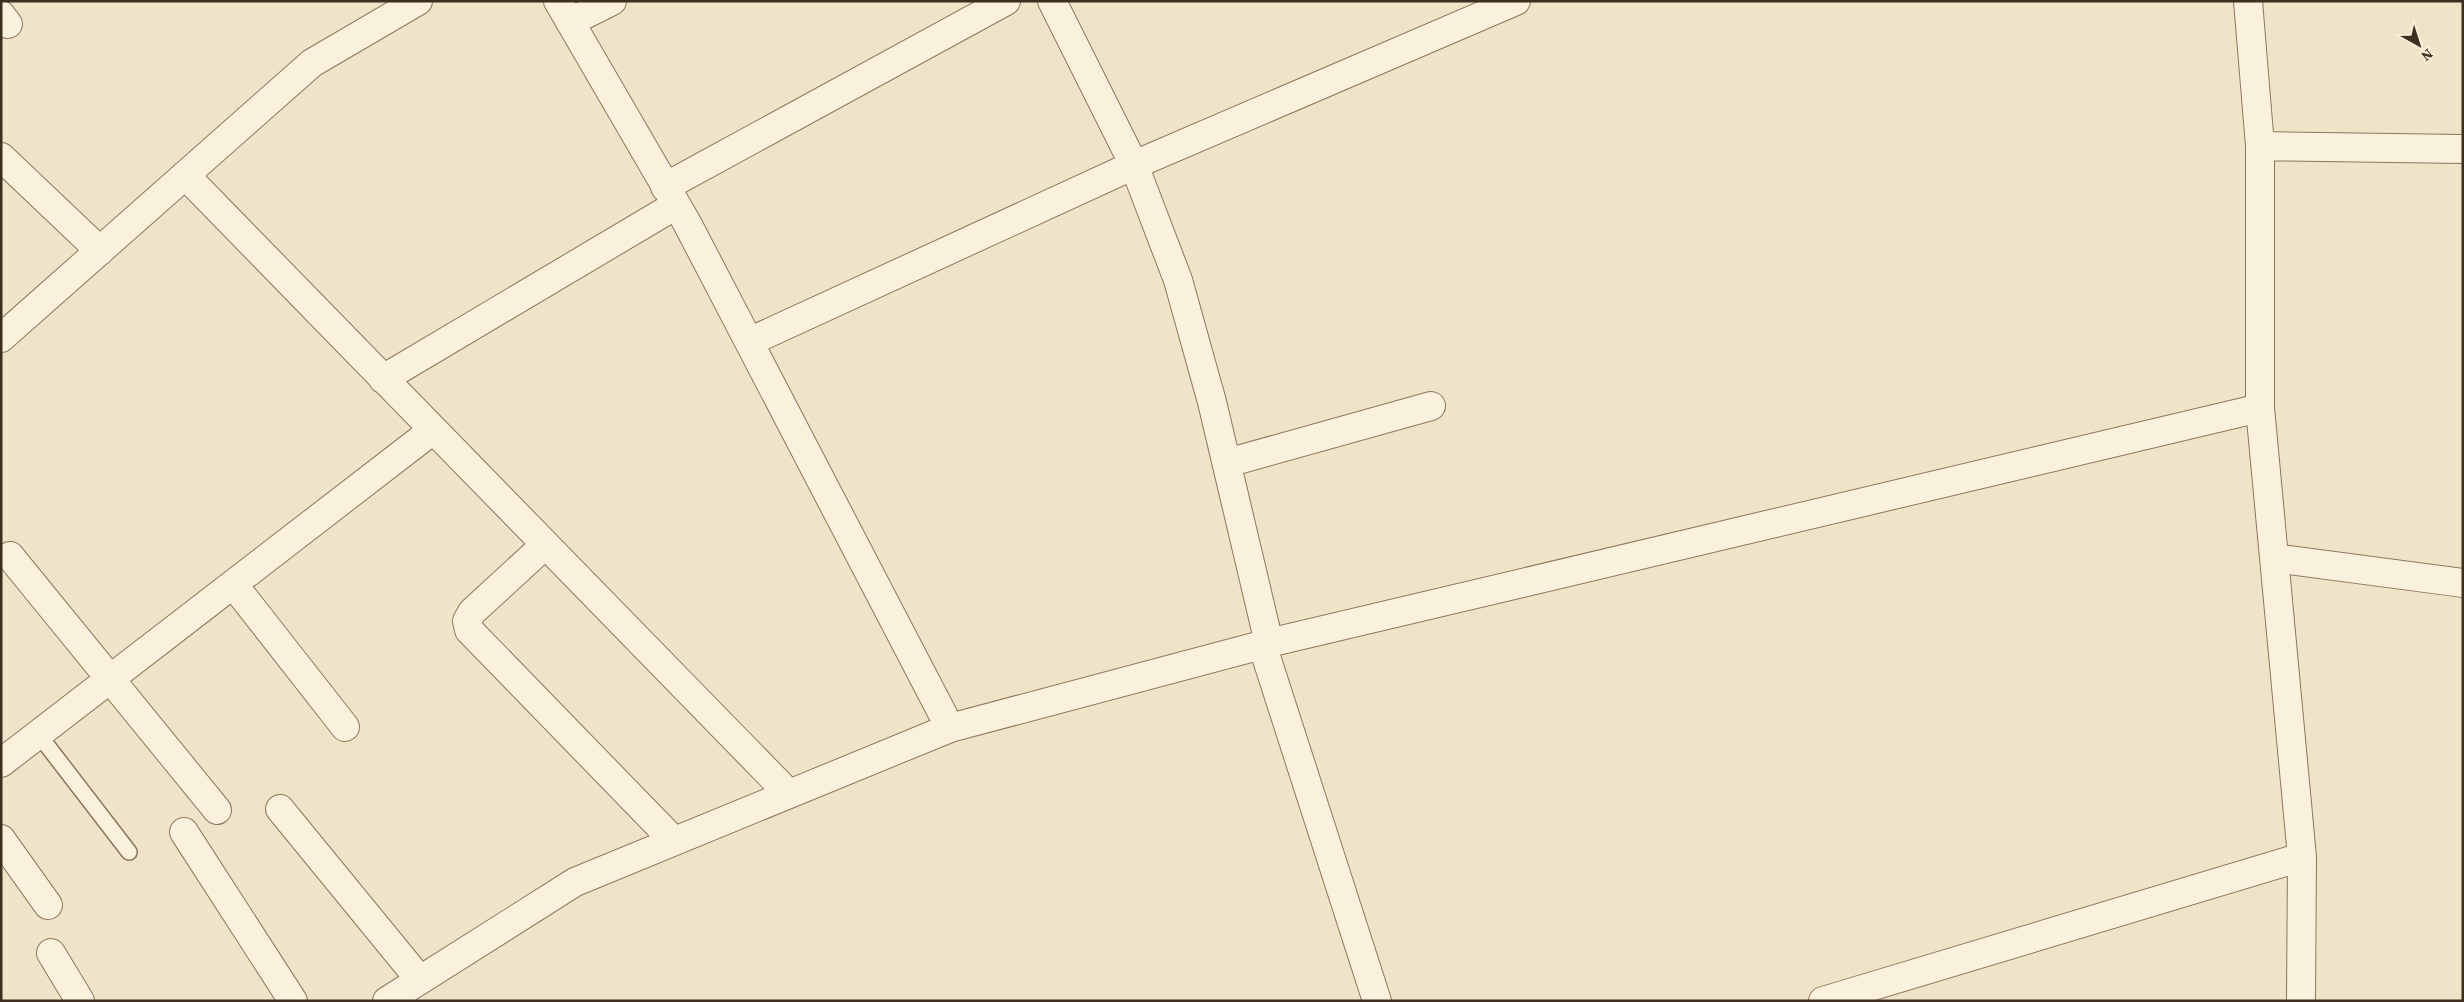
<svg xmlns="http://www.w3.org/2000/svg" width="2464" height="1002" viewBox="0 0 2464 1002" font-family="'Source Serif 4',serif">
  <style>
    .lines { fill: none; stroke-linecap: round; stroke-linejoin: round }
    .service-casing { stroke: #8d765c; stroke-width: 18 }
    .minor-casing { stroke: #8d765c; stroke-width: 30 }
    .service { stroke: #faf1dc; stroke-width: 15 }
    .minor { stroke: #faf1dc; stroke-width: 28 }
  </style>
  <rect width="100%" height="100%" fill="#f0e4c8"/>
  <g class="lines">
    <defs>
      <path id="service" d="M39,735L129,852"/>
      <path id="minor" d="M558,1L687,223L950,728
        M1052,1L1134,165L1178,280L1212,402L1269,643
        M2248,1L2260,146V408L2302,857L2301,1001
        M1,15L8,24
        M570,22L612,1
        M2260,146L2463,149
        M1,157L100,251
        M185,175L789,794
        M665,187L1006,1
        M1,338L312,63L418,1
        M749,342L1134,165L1516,1
        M383,379L676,205
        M1227,463L1431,406
        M545,545L472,612L467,621L469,630L674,841
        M10,556L217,810
        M2274,558L2463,583
        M233,584L345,727
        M1262,644L1377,1001
        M1,763L433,430
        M280,809L420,980
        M184,832L293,1001
        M1,839L48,905
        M51,953L80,1001
        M387,1001L575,882L950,728L1269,643L2260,408
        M1823,1001L2302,857"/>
    </defs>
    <use href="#service" class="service-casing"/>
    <use href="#minor" class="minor-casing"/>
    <use href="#service" class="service"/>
    <use href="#minor" class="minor"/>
  </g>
  <rect width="2464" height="1002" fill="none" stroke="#3d2e20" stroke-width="5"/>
  <g transform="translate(2419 45) rotate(141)" stroke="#f7eed8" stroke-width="4" paint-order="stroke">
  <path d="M0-4L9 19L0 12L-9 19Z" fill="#3d2e20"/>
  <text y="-8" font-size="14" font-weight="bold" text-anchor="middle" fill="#3d2e20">N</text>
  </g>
</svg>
